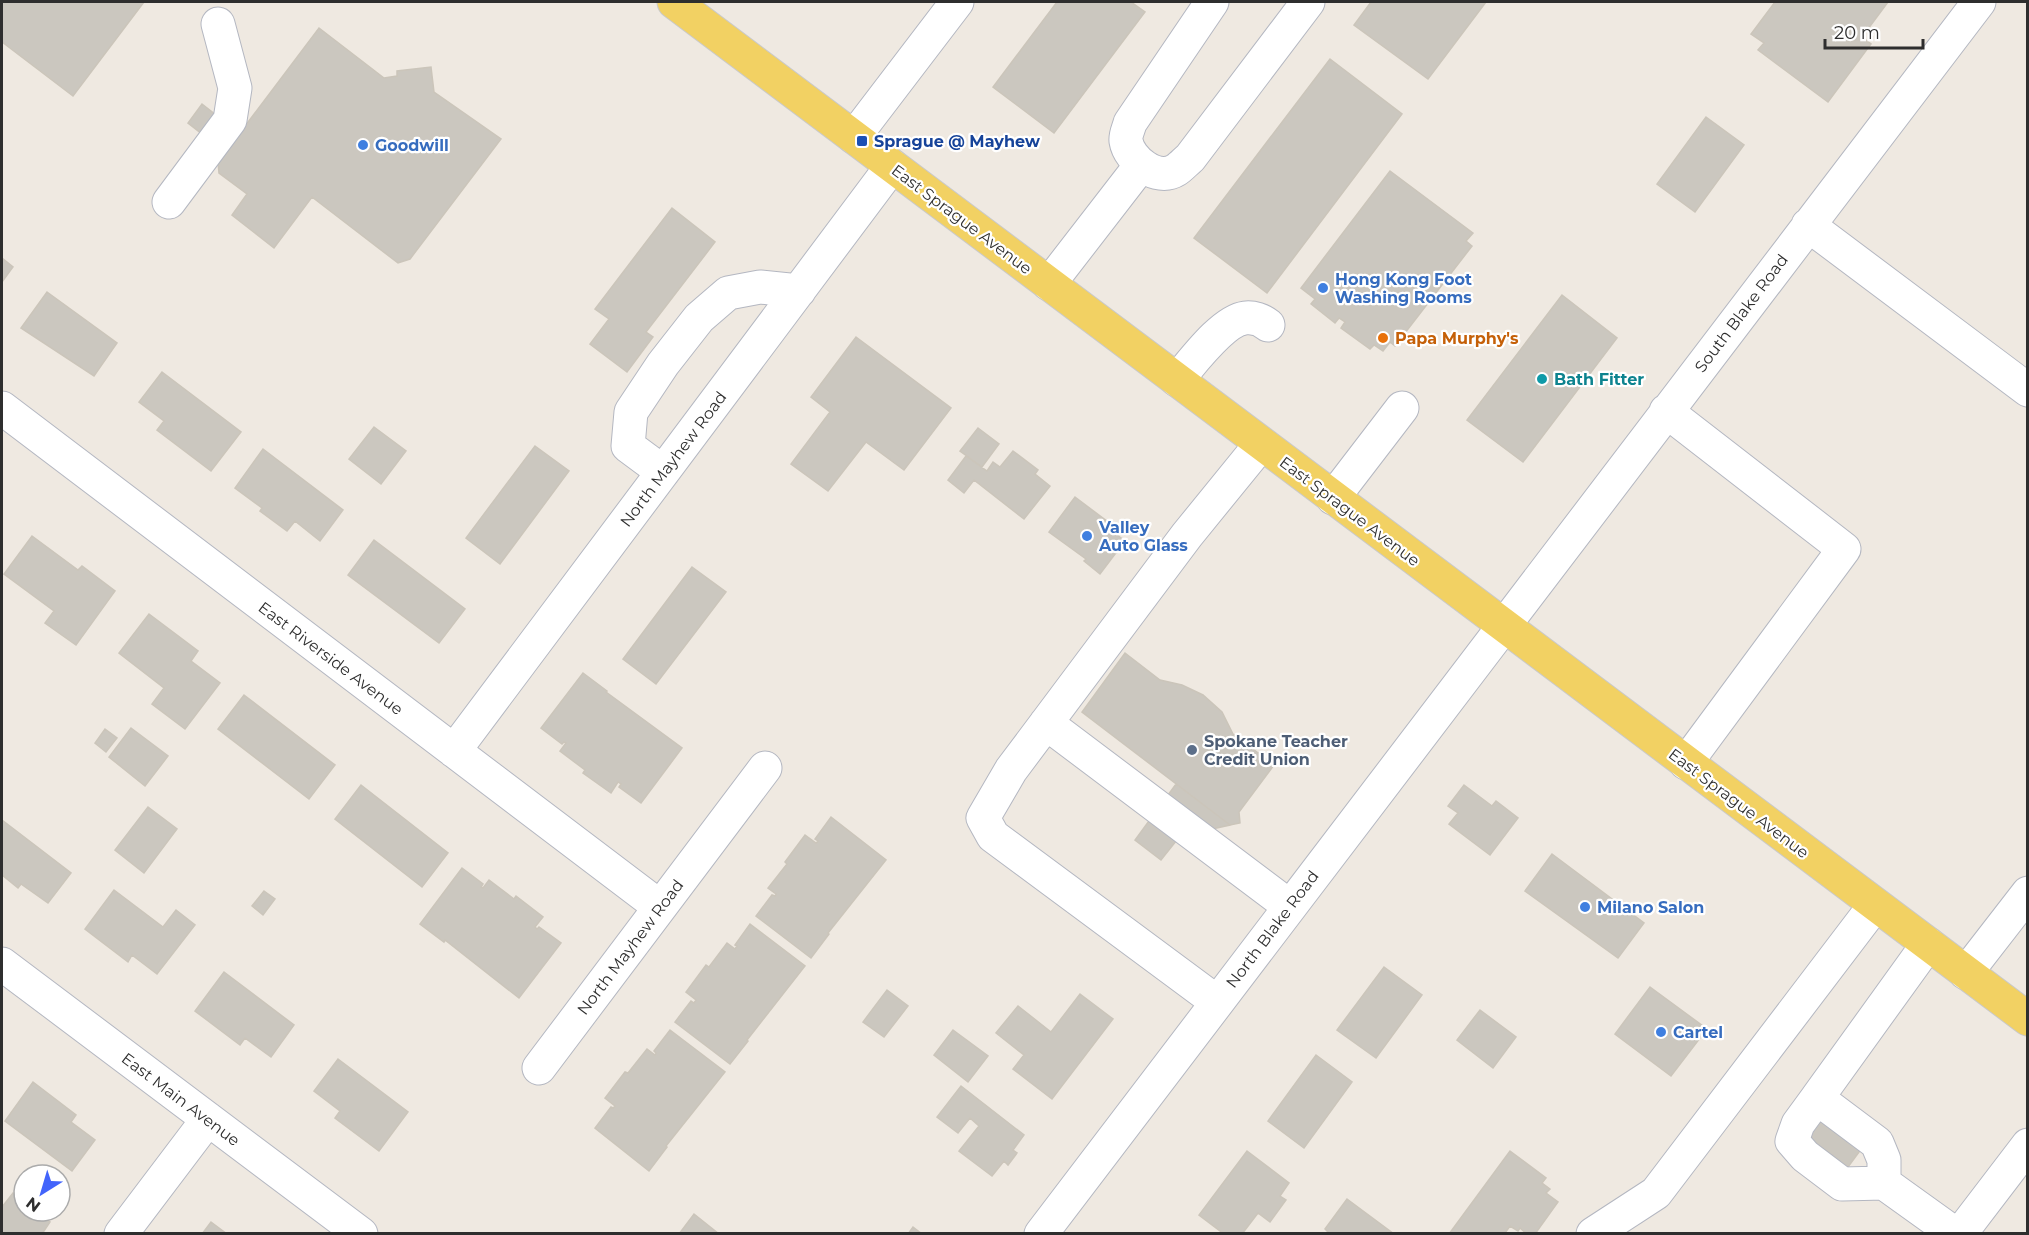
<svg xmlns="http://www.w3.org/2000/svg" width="2029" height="1235" viewBox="0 0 2029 1235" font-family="Montserrat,sans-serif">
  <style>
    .building { fill: #cbc7bf; stroke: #cbc5ba; stroke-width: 1.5 }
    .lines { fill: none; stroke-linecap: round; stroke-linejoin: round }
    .minor-casing { stroke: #b4b7c1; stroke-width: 35 }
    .major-casing { stroke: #c9c9c9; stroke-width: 35 }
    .minor { stroke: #fff; stroke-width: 33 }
    .major { stroke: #f2d163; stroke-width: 33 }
    .transit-dot { fill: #1a4fb4; stroke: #fff; stroke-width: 2 }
    .shop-dot { fill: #3f7fe0; stroke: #fff; stroke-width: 2 }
    .food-dot { fill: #e8710a; stroke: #fff; stroke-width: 2 }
    .culture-dot { fill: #0f9aa8; stroke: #fff; stroke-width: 2 }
    .service-dot { fill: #5c6f8a; stroke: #fff; stroke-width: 2 }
    .labels { text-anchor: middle; stroke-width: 4.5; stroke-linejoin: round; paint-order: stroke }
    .transit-label { font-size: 16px; font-weight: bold; fill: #164399; stroke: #fff; text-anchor: start }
    .shop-label { font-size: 16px; font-weight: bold; fill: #366cbe; stroke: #fff; text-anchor: start }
    .street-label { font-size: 16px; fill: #2e2e2e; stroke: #fff }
    .food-label { font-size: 16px; font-weight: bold; fill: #c56008; stroke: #fff; text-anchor: start }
    .culture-label { font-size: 16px; font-weight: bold; fill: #0d838f; stroke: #fff; text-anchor: start }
    .service-label { font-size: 16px; font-weight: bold; fill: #4e5e75; stroke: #fff; text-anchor: start }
  </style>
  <rect width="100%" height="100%" fill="#efe9e1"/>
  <path class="building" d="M2,2H144L73,96L2,42Z
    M1057,2H1131L1145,12L1054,133L993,87Z
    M1371,2H1486L1428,79L1354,25Z
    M1775,2H1888L1862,37L1871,44L1828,102L1758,50L1764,43L1751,34Z
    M319,28L384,78L397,76V71L431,67L434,92L501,139L410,259L398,263L312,197L274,248L232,215L247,194L219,173L218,162Z
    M1330,59L1402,114L1267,293L1194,238Z
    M202,104L239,133L225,152L188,123Z
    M1706,117L1744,145L1695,212L1657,184Z
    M1390,171L1473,233L1466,241L1472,246L1395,346L1390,342L1383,351L1374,345L1370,349L1341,328L1345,322L1339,318L1335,323L1311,304L1315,299L1301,288Z
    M672,208L715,242L646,332L653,337L627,372L590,344L609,319L595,309Z
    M2,258L13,267L2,282Z
    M47,292L117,343L94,376L21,328Z
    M1562,295L1617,338L1523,462L1467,420Z
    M856,337L951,408L904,470L866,442L828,491L791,464L830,412L811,397Z
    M162,372L241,432L211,471L157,430L164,421L139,402Z
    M374,427L406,451L381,484L349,459Z
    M978,428L999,444L982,467L960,451Z
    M535,446L569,471L500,564L466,538Z
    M263,449L343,510L320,541L295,521L287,531L260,511L262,508L235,488Z
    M1013,451L1038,470L1035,474L1050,486L1024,519L974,480L964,493L948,480L966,456L987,471L993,462L1000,467Z
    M1075,497L1112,525L1109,529L1125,541L1100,574L1084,561L1086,559L1049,532Z
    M32,536L78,570L82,566L115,591L76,645L45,623L54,611L4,574Z
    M374,540L465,609L439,643L348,575Z
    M692,567L726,592L656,684L623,659Z
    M149,614L198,651L191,661L220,683L185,729L152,704L164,688L119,653Z
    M1125,653L1160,680L1182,685L1203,695L1222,712L1233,734L1274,765L1239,812L1240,823L1230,825L1082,712Z
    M583,673L607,691L606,692L682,748L641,803L619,787L621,784L618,782L611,793L583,773L585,770L560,751L566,743L564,742L562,744L541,728Z
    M244,695L335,765L309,799L218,729Z
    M131,728L168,756L145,786L109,757Z
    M105,729L117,738L106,752L95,743Z
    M1176,784L1230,825L1180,836L1161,860L1135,840Z
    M361,785L448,853L422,887L335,819Z
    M1464,785L1492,806L1496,801L1518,818L1490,855L1449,824L1458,813L1448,806Z
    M148,807L177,829L144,873L115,850Z
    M831,817L886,860L828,933L829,934L811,958L756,916L772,895L775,896L776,894L768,888L787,864L785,862L805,835L816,843L818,841L815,839Z
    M2,820L71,873L48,903L21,884L18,888L2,875Z
    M1552,854L1644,923L1618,958L1525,891Z
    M462,868L483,884L481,887L483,888L489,880L514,899L516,896L543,917L535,927L537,929L539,927L561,943L519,998L445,940L444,942L420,924Z
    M114,890L163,927L176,910L195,925L157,974L132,955L128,962L85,929Z
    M264,891L275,899L263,915L252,906Z
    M750,924L805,966L747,1040L748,1041L730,1064L675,1022L691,1001L694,1003L696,1000L686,992L706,965L709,967L727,943L735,949L737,946L735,945Z
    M1384,967L1422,995L1376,1058L1337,1030Z
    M224,972L294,1025L271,1057L245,1038L240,1045L195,1011Z
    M1650,987L1707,1029L1671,1076L1615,1034Z
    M887,990L908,1006L884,1037L863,1022Z
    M1080,994L1113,1019L1052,1099L1013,1069L1024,1055L996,1033L1018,1006L1051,1032Z
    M1480,1010L1516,1037L1493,1068L1457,1040Z
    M670,1030L725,1072L666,1146L667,1147L649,1171L595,1128L611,1107L613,1108L615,1106L605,1098L625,1072L628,1073L647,1049L655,1055L656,1053L654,1051Z
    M953,1030L988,1056L968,1082L934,1055Z
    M1316,1055L1352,1082L1304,1148L1268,1121Z
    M338,1059L408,1112L379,1151L335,1118L340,1111L314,1091Z
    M33,1082L76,1115L71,1122L95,1140L72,1171L5,1121Z
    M961,1086L1024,1135L1013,1150L1017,1153L1008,1165L1004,1161L992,1176L959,1151L979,1126L970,1118L958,1133L937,1117Z
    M1824,1113L1865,1144L1848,1167L1807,1136Z
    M1247,1151L1289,1183L1280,1196L1286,1200L1270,1222L1258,1213L1242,1234H1224L1199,1215Z
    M1510,1151L1546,1178L1542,1183L1550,1189L1546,1193L1558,1202L1535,1234H1527L1520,1228L1518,1231L1510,1226L1505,1233L1507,1234H1449Z
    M13,1193L24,1202V1211H36L50,1222L42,1234H2V1207Z
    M1347,1199L1394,1234H1330L1325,1229Z
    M694,1214L719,1234H679Z
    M211,1222L227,1234H202Z
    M913,1227L922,1234H908Z"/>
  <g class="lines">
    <defs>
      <path id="minor" d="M1212,2L1130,123C1129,128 1125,135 1126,141C1129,160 1157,182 1176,170C1181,167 1186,161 1190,158L1308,2
        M854,137L957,2
        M169,202L230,120L235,88L218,24
        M1808,225L2028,390
        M1049,284L1141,165
        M1177,380C1192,363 1222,321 1245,318C1253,317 1262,320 1268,325
        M2,408L660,907
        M1666,411L1844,549L1686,763
        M663,472L628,446L631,412L663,364L699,318L728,293L760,287L799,291
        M1333,498L1402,408
        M1046,723L1289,906
        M454,751L892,166
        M1928,944L1817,1098L1877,1143L1884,1160V1183L1955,1234
        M2,964L361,1234
        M1966,973L2028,893
        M1217,1002L993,836L983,818L1011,770L1187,535L1261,444
        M539,1068L765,768
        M1817,1098L1798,1124L1792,1141L1805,1156L1842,1184L1884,1183
        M121,1234L208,1119
        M1041,1234L1979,2
        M1593,1234L1656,1193L1875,905
        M1960,1234L2028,1145"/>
      <path id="major" d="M674,2L2028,1019"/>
    </defs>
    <use href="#minor" class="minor-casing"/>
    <use href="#major" class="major-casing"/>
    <use href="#minor" class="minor"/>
    <use href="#major" class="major"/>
  </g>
  <rect class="transit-dot" x="856" y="135" width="12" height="12" rx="3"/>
  <g class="shop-dot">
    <circle cx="363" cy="145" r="6"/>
    <circle cx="1323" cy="288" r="6"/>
    <circle cx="1087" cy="536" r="6"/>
    <circle cx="1585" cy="907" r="6"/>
    <circle cx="1661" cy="1032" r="6"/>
  </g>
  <circle class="food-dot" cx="1383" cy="338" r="6"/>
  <circle class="culture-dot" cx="1542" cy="379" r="6"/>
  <circle class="service-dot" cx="1192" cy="750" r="6"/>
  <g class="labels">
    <g class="transit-label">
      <text x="874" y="147">Sprague @ Mayhew</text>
    </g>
    <g class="shop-label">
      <text x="375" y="151">Goodwill</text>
      <text x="1335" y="285">Hong Kong Foot<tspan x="1335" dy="18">Washing Rooms</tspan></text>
      <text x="1099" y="533">Valley<tspan x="1099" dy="18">Auto Glass</tspan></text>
      <text x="1597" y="913">Milano Salon</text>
      <text x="1673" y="1038">Cartel</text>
    </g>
    <g class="street-label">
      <text transform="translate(962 219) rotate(37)" y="6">East Sprague Avenue</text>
      <text transform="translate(1741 313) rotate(-53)" y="6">South Blake Road</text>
      <text transform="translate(673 459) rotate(-53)" y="6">North Mayhew Road</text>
      <text transform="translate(1350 511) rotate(37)" y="6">East Sprague Avenue</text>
      <text transform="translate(331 658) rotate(37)" y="6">East Riverside Avenue</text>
      <text transform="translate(1739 803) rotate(37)" y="6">East Sprague Avenue</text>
      <text transform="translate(1272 929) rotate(-53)" y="6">North Blake Road</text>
      <text transform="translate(630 947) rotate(-53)" y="6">North Mayhew Road</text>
      <text transform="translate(181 1099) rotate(37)" y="6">East Main Avenue</text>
    </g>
    <g class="food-label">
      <text x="1395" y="344">Papa Murphy's</text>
    </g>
    <g class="culture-label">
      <text x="1554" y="385">Bath Fitter</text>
    </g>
    <g class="service-label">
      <text x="1204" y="747">Spokane Teacher<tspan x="1204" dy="18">Credit Union</tspan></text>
    </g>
  </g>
  <rect width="2029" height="1235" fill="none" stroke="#2e2e2e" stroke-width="6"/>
  <g transform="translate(42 1193) rotate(217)"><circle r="28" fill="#ffffff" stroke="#ababab" stroke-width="1.5"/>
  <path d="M0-4.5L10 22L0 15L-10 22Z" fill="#4264fb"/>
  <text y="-9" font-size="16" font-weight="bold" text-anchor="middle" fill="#2e2e2e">N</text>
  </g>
  <path d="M1825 39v9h98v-9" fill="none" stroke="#2e2e2e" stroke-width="3"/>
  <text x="1834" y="39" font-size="18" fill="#2e2e2e" stroke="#ffffff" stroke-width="4.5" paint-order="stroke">20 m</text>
</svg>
